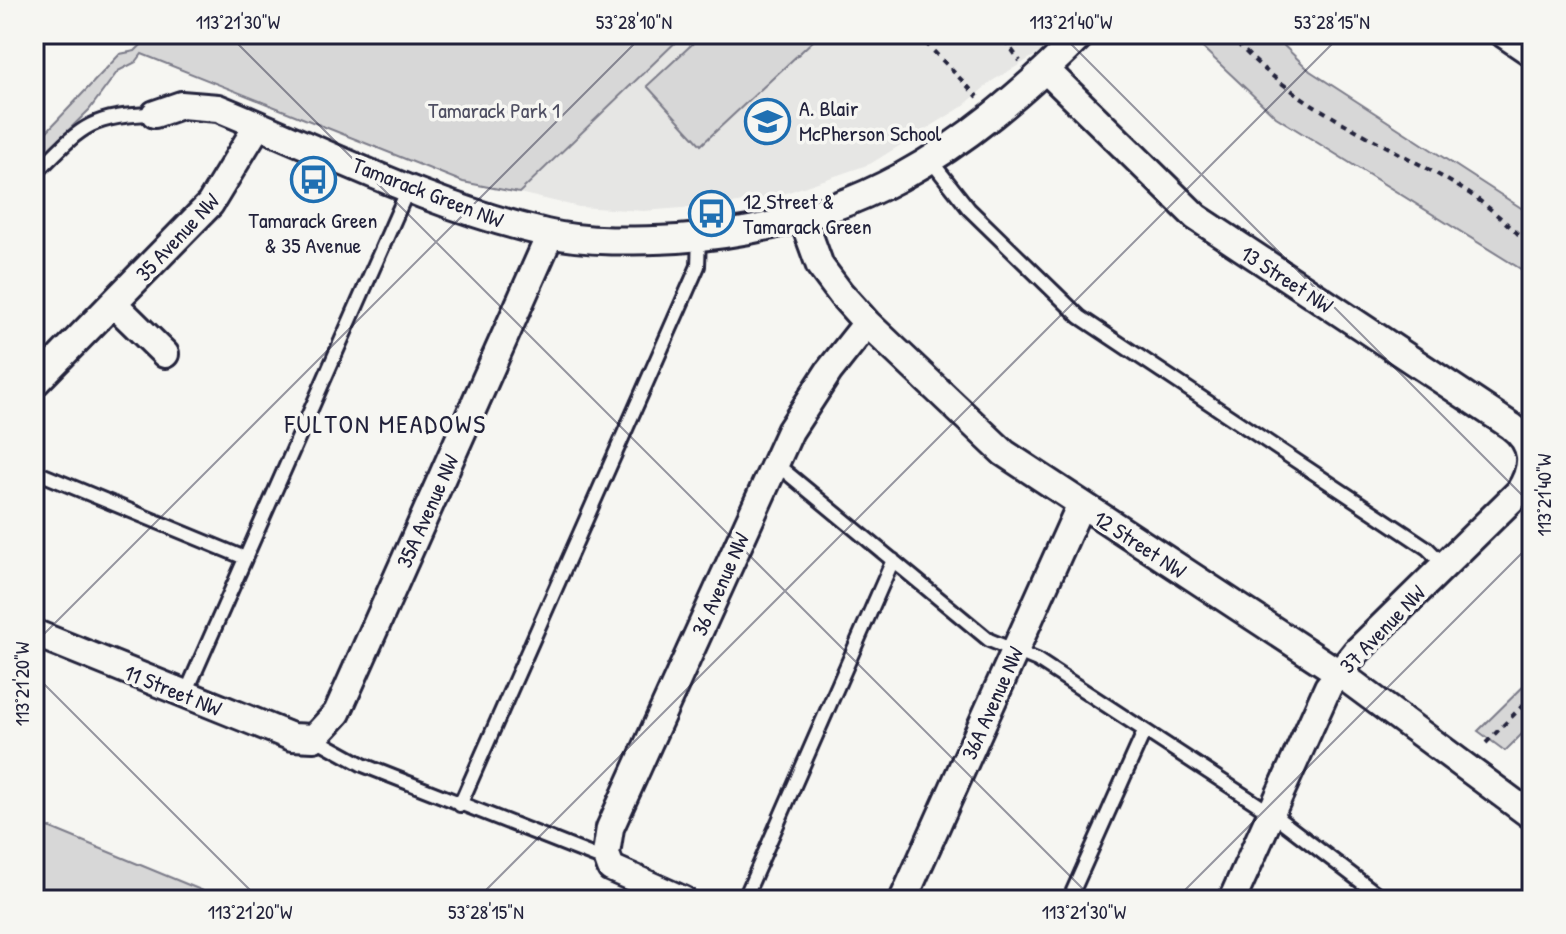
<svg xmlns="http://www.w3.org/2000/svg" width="1566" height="934" viewBox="0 0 1566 934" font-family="'Patrick Hand',sans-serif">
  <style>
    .built { fill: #e6e6e4 }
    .green { fill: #d7d7d7; stroke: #7c7c89; stroke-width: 2 }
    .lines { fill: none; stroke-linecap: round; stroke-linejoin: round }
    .service-casing { stroke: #22223b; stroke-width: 18 }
    .minor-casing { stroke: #22223b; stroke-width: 32 }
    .path { stroke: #22223b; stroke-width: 4; stroke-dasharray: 6 6; stroke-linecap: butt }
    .service { stroke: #f6f6f2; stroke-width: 12 }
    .minor { stroke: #f6f6f2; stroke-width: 26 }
    .rail { stroke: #22223b; stroke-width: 6; stroke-dasharray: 12 6; stroke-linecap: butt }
    .ticks { fill: none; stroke: #22223b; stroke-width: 2; stroke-opacity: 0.45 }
    .labels { text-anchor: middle; stroke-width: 7; stroke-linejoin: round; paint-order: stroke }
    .poi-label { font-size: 22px; fill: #22223b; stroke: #f6f6f2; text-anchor: start }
    .park-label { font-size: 22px; fill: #4f4f62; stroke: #f6f6f2 }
    .street-label { font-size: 22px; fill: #22223b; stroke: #f6f6f2 }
    .quarter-label { font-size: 26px; letter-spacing: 2px; fill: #22223b; stroke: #f6f6f2 }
    .neatline { fill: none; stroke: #22223b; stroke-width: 3 }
    .ticks-label { font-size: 20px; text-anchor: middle; fill: #22223b }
  </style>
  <rect width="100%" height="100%" fill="#f6f6f2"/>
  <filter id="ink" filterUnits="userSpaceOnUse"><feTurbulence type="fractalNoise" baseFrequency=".0125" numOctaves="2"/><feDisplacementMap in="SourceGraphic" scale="16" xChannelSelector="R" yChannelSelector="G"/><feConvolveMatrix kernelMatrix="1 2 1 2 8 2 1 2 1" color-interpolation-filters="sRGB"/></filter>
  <g filter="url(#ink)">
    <path class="built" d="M684,34H1071L992,81L962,107L870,164L780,195L732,204L644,211L579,207L519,193Z"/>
    <path class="green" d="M152,34H684L519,193L463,182L142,54L136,62L118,71L89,110L34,164V145L120,54L135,51Z
      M703,34H815L817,37L701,145L647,86Z
      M1188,34H1272L1310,71L1532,215V276L1276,117Z
      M1532,678V724L1505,751L1478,731Z
      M34,821L225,900H34Z"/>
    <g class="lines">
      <defs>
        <path id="service" d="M932,162L969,209L1080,317L1427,548L1444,565
          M34,175C80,129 87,115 155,114
          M775,463L989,640L1037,660L1271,813L1385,900
          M34,471L245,558
          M185,695L409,187
          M314,738L363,765L607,861
          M460,805L698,266L699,237
          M744,900L893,560
          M1069,900L1144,732"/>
        <path id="minor" d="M1504,34L1532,53
          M1046,70L1196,217L1511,426C1535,444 1535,467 1519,492L1356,652L1328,687L1232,900
          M155,114L181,105L218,108C326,152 432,207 546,233C587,243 636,241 678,239C853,227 962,154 1082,34
          M803,219L820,266L841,294L867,323L1004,453L1339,673L1532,816
          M114,304L165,354
          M34,384L210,204L258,125
          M34,633L292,737L314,738L337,713L550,235
          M683,900L611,868L606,854L610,828L790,431L829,371L867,323
          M903,900L1080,506"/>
      </defs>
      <use href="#service" class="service-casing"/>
      <use href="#minor" class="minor-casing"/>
      <path class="path" d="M917,34L978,97
        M994,34L1007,43L1020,61
        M1229,34C1294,110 1385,140 1467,192C1490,207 1512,228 1532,247
        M1486,743L1532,696"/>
      <use href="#service" class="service"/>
      <use href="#minor" class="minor"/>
      <path class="rail" d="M34,900H35"/>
    </g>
  </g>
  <path class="ticks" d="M228,34L1094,900M1061,34L1532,505M34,644L644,34M34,674L260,900M476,900L1342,34M1175,900L1532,543"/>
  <defs>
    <symbol id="school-ring" viewBox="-11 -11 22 22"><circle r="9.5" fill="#f6f6f2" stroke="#1f6fb2" stroke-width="1.5"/><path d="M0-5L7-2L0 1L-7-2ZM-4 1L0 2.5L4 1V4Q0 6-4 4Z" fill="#1f6fb2"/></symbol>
    <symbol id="bus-ring" viewBox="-11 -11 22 22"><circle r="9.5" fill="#f6f6f2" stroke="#1f6fb2" stroke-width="1.5"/><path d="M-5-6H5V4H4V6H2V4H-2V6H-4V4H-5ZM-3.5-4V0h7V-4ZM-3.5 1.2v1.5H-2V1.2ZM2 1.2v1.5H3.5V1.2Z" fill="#1f6fb2"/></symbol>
  </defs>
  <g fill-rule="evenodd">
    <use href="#school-ring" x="742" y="96" width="51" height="51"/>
    <use href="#bus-ring" x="288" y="154" width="51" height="51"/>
    <use href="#bus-ring" x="686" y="188" width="51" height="51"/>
  </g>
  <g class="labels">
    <g class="poi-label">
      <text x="799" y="116">A. Blair<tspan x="799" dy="25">McPherson School</tspan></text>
      <text x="743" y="209">12 Street &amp;<tspan x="743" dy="25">Tamarack Green</tspan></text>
      <text x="313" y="228" text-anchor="middle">Tamarack Green<tspan x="313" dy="25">&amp; 35 Avenue</tspan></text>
    </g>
    <g class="park-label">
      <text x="494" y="118">Tamarack Park 1</text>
    </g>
    <g class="street-label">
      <text transform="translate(428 192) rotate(21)" y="8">Tamarack Green NW</text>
      <text transform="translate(177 237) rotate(-47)" y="8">35 Avenue NW</text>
      <text transform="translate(1287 279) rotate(33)" y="8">13 Street NW</text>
      <text transform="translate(427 511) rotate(-66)" y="8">35A Avenue NW</text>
      <text transform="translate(1140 544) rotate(33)" y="8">12 Street NW</text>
      <text transform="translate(720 584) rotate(-66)" y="8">36 Avenue NW</text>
      <text transform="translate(1382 629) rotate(-46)" y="8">37 Avenue NW</text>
      <text transform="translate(173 690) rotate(22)" y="8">11 Street NW</text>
      <text transform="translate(992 703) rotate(-66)" y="8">36A Avenue NW</text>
    </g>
    <g class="quarter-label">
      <text x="386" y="433">FULTON MEADOWS</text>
    </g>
  </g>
  <rect width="1566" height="934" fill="none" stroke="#f6f6f2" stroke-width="88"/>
  <rect x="44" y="44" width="1478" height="846" class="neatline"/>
  <g class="ticks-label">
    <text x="238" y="29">113°21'30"W</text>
    <text x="634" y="29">53°28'10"N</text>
    <text x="1071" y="29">113°21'40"W</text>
    <text x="1332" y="29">53°28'15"N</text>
    <text transform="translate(1544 495) rotate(-90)" y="7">113°21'40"W</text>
    <text transform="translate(22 684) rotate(-90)" y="7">113°21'20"W</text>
    <text x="250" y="919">113°21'20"W</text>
    <text x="486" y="919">53°28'15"N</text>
    <text x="1084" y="919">113°21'30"W</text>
  </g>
</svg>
